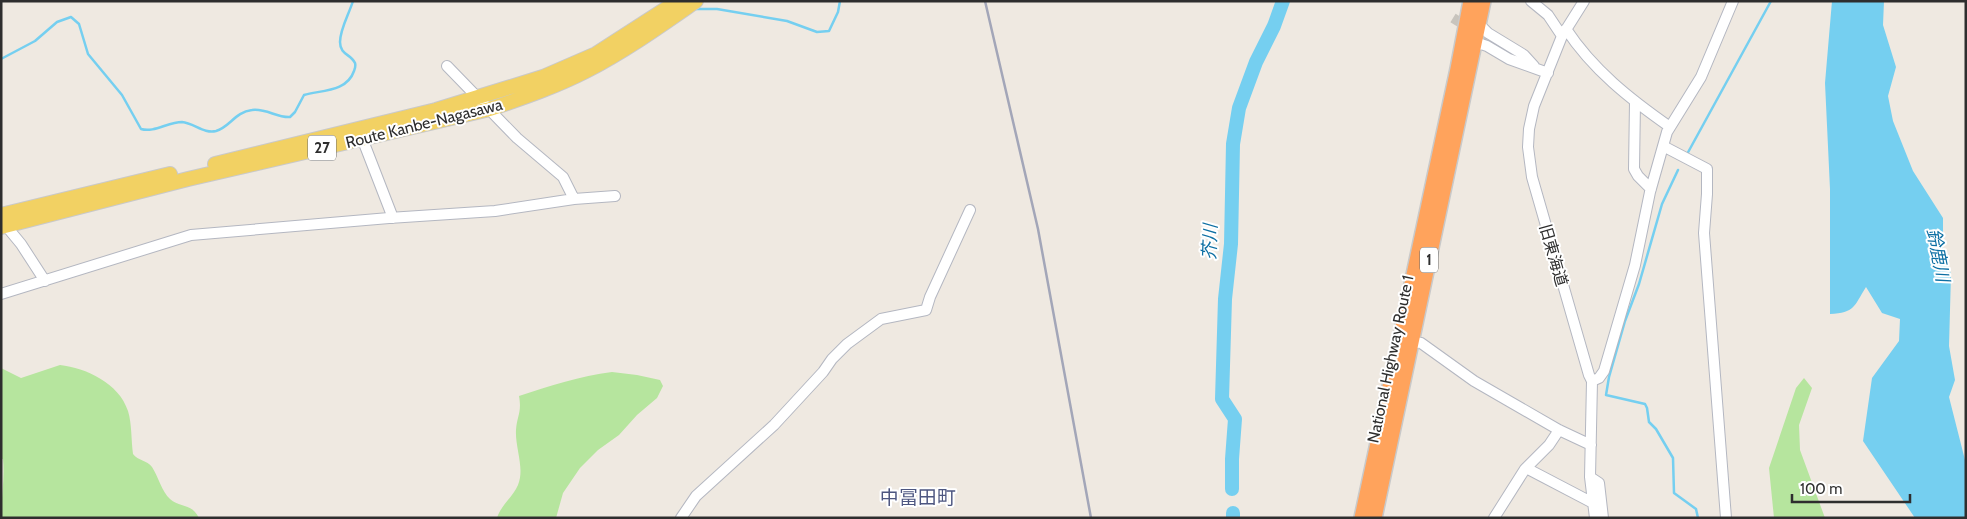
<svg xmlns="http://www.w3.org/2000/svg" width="1967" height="519" viewBox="0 0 1967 519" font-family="Cabin,'Noto Sans JP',sans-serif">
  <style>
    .green { fill: #b6e59e }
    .water { fill: #75cff0 }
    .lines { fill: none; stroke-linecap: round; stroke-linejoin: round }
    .stream { stroke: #75cff0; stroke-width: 2.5 }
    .river { stroke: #75cff0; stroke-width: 14 }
    .minor-tunnel { stroke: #c8c4bd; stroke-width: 10; stroke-dasharray: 10 5; stroke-linecap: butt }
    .minor-casing { stroke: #b4b7c1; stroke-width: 12 }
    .major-casing { stroke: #c9c9c9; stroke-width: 16 }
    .highway-casing { stroke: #c9c9c9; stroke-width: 18 }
    .minor { stroke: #fff; stroke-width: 10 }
    .major { stroke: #f2d163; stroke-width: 14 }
    .highway { stroke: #ffa35c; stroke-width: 15 }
    .rail { stroke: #a3a6b8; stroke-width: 2.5 }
    .labels { text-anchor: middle; stroke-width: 4; stroke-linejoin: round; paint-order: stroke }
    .shield { fill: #fff; stroke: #6d6d6d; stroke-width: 1 }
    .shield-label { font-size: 15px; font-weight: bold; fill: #2e2e2e }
    .street-label { font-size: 16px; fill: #2e2e2e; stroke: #fff }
    .water-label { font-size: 18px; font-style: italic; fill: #0d6fa3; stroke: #fff }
    .quarter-label { font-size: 19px; fill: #4d5680; stroke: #fff }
  </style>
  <rect width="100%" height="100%" fill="#efe9e1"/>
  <path class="green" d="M60,365C86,368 119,383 128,411C132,424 131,440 133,454C138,461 147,460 152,467C158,476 162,492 170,499C180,508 192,503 199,518H1C1,498 5,479 3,459H1V368L21,378Z
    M612,372L637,375L660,380L663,386L657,398L637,415L619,435L598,450L580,468L563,493L556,518H497C501,505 513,497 518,485C525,468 515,448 516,430C517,416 522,412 519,396C550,386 580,376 612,372Z
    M1804,378L1812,388L1799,425L1800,450L1825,518H1774L1769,468L1796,388Z"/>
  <path class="water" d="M1832,1H1884L1883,25L1896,67L1888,96L1893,121L1913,171L1943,218V251L1951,274L1949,346L1955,380L1949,397L1966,464V518H1915L1863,441L1872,378L1899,341L1900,319L1882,313L1866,287C1854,306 1855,313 1830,314V189L1825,83Z"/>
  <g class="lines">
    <path class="stream" d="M695,9H717L787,21L817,32L829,31L838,12L840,1
      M1,59L35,41L57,22L71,17L79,24L88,54L122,95L141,129C154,133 168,122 182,122C194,123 204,134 216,131C230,127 235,112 252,110C266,108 277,118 290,117L295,112L304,95C321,90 347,92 354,71C355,68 356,66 355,63C351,54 340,55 340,42C340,29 349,14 353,1
      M1686,156L1771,1
      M1678,170L1662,204L1639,284L1625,321L1609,377L1606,395L1645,404L1647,408L1649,422L1656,429L1673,458L1674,493L1696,509L1698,518"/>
    <path class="river" d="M1232,489V459L1235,419L1222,399L1225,299L1231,244L1233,144L1239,108L1256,62L1274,26L1283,1
      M1233,513V518"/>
    <path class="minor-tunnel" d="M1453,18L1499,46"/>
    <defs>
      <path id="minor" d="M1531,1L1548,15L1562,36
        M1584,1L1562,36L1534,106L1529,129L1528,147L1532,177L1589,375L1592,381L1590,477L1595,518
        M1479,24L1488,33L1524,55L1534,66
        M1566,29C1593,70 1630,99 1670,127
        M1475,46L1481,44L1487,46L1509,59L1548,73
        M447,66L517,138L563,177L574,199
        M1635,102L1634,169L1638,176L1651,189
        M362,138L393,218
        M1663,146L1707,169V194L1704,233L1726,518
        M2,221L21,244L45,281
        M1,294L191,235L389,218L495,211L574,199L615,196
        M1411,342L1421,343L1474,381L1559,430L1591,445
        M1592,381L1599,378L1604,371L1635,265L1650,192L1667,132L1701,77L1733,1
        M1526,468L1593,503
        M1590,477L1599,483L1603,518
        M681,518L696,496L774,425L823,372L832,359L847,344L881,319L926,310L930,297L970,210
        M1494,518L1525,469L1549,445L1559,430"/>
      <path id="major" d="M215,164L436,110L543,77L596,54L678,1
        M1,215L170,174
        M1,227L188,179L490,109C522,98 555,87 586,71C625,51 660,26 696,1"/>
      <path id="highway" d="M1362,518L1458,69L1471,1
        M1374,518L1483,1"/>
    </defs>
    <use href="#minor" class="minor-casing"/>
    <use href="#major" class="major-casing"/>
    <use href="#highway" class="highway-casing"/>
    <use href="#minor" class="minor"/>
    <use href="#major" class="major"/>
    <use href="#highway" class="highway"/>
    <path class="rail" d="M985,1L1038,229L1091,518"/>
  </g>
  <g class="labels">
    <g class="shield">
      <rect x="308" y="135.5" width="28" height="25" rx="4"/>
      <rect x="1420" y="247.5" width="18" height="25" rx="4"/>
    </g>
    <g class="shield-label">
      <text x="322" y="153">27</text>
      <text x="1429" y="265">1</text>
    </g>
    <g class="street-label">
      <text transform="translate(424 123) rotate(-14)" y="6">Route Kanbe-Nagasawa</text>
      <text transform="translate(1554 255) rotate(74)" y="6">旧東海道</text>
      <text transform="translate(1390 359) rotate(-78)" y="6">National Highway Route 1</text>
    </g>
    <g class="water-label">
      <text transform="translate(1210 242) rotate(-88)" y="6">芥川</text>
      <text transform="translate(1938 255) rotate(79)" y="6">鈴鹿川</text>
    </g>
    <g class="quarter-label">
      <text x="918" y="504">中冨田町</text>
    </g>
  </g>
  <rect width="1967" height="519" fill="none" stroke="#2e2e2e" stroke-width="5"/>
  <path d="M1792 494v8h118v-8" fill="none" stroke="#2e2e2e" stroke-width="2.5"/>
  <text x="1800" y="494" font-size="15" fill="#2e2e2e" stroke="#ffffff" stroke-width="4" paint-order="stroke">100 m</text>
</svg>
